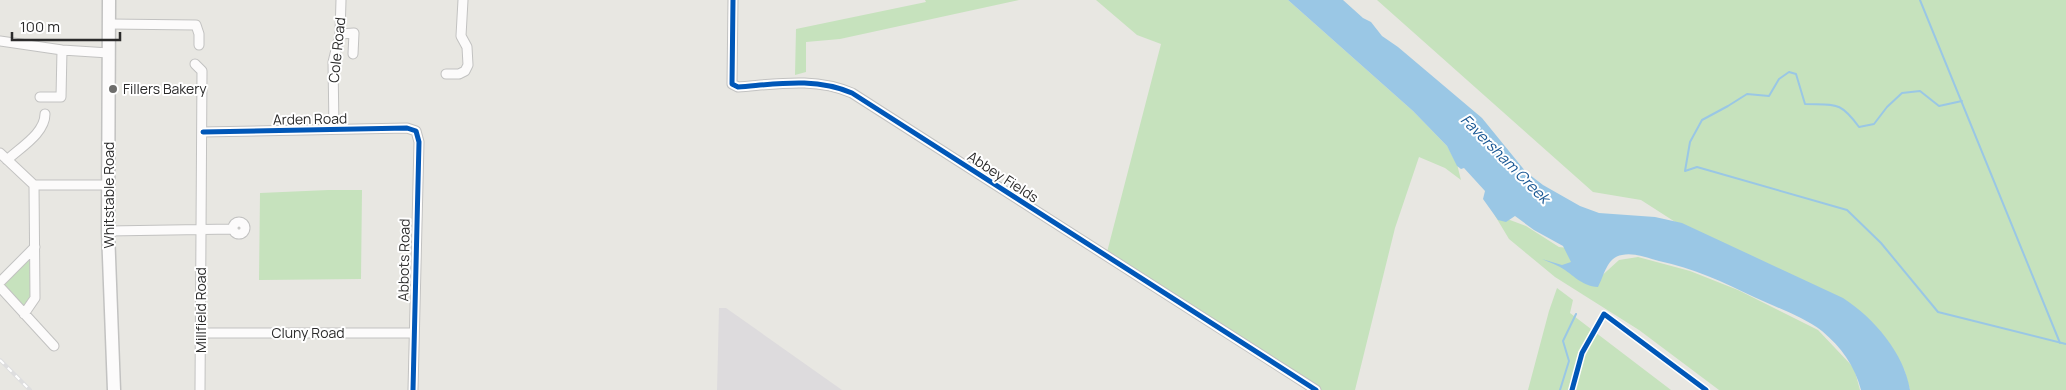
<svg xmlns="http://www.w3.org/2000/svg" width="2066" height="390" viewBox="0 0 2066 390" font-family="Manrope,sans-serif">
  <style>
    .industrial { fill: #dddbdd }
    .green { fill: #c6e2bd }
    .water { fill: #9ac7e5 }
    .lines { fill: none; stroke-linecap: round; stroke-linejoin: round }
    .stream { stroke: #9ac7e5; stroke-width: 2 }
    .street-casing { stroke: #c2c2c1; stroke-width: 11 }
    .secondary-casing { stroke: #c2c2c1; stroke-width: 15 }
    .street { stroke: #fcfbfb; stroke-width: 9 }
    .secondary { stroke: #fcfbfb; stroke-width: 12 }
    .rail-casing { stroke: #dededf; stroke-width: 4 }
    .rail { stroke: #fff; stroke-width: 2; stroke-dasharray: 5.5; stroke-linecap: butt }
    .cycleway-casing { stroke: #fff; stroke-width: 8 }
    .cycleway { stroke: #0057b8; stroke-width: 5 }
    .poi-dot { fill: #6d6d6b; stroke: #fff; stroke-width: 2 }
    .labels { text-anchor: middle; stroke-width: 4; stroke-linejoin: round; paint-order: stroke }
    .street-label { font-size: 14px; fill: #2b2b2b; stroke: #fff }
    .poi-label { font-size: 14px; fill: #2b2b2b; stroke: #fff; text-anchor: start }
    .water-label { font-size: 15px; font-style: italic; fill: #175693; stroke: #fff }
  </style>
  <rect width="100%" height="100%" fill="#e8e7e2"/>
  <path class="industrial" d="M719,308H726L842,390H717Z"/>
  <path class="green" d="M925,0H1019L840,39L806,42V72L795,75L796,29L926,2Z
    M1096,0H1288L1413,111L1447,146L1457,164L1461,180L1445,168L1419,157L1395,228L1355,390H1316L1106,256L1161,44L1137,35Z
    M1377,0H2066V390H1910L1904,369L1641,200L1593,192Z
    M328,190H362L361,279L259,280L260,193Z
    M1494,214L1526,226L1559,247L1594,251L1597,280L1619,260L1638,257L1690,271L1738,290L1818,330L1854,368L1860,390H1719L1639,330L1555,277L1509,239Z
    M35,247V298L24,314L0,287Z
    M1557,288L1573,300L1570,313L1671,390H1528L1549,311Z"/>
  <path class="water" d="M1288,0H1343L1363,18L1371,22L1382,36L1398,47L1482,118L1526,172L1543,185L1580,206L1599,213L1655,217L1682,223L1843,298C1874,318 1904,353 1910,390H1861C1855,366 1841,347 1822,331C1802,316 1777,308 1754,297C1723,282 1693,268 1659,261C1648,258 1633,252 1622,255C1607,257 1604,276 1598,287C1581,286 1574,275 1560,267C1555,264 1548,262 1542,259L1562,265L1571,262L1563,246L1534,230L1515,216L1506,222L1498,220L1483,199L1485,191L1464,168L1461,169L1457,166L1447,146L1413,111Z"/>
  <g class="lines">
    <path class="stream" d="M1920,0L2060,343
      M1685,171L1697,167L1847,210L1881,243L1938,312L2066,344
      M1685,171L1690,142L1702,120L1728,106L1747,94L1769,96L1779,79L1789,72L1796,74L1805,104C1836,105 1840,101 1859,127L1874,124L1887,107L1902,93L1920,91L1939,106L1962,101
      M1560,390L1569,361L1563,341L1576,314"/>
    <defs>
      <path id="street" d="M733,0L732,84L738,87C777,84 815,77 852,93L1316,390
        M109,24L196,25L199,34V45
        M340,34L354,33L353,54
        M0,41L62,50L109,53
        M195,64L202,71L200,390
        M446,74H459L465,71L468,65L467,47L461,36L463,0
        M40,97H61L62,50
        M334,129L333,62L340,34L341,0
        M203,132L407,128L416,131L419,142L413,390
        M0,153L34,185
        M7,160C21,147 45,133 45,114
        M34,185H109
        M233 228a6 6 0 1 1 12 0a6 6 0 1 1-12 0Z
        M108,231L233,229
        M0,282L35,247
        M0,287L54,346
        M24,314L35,298L34,185
        M201,333H414"/>
      <path id="secondary" d="M109,0L108,231L114,390"/>
    </defs>
    <use href="#street" class="street-casing"/>
    <use href="#secondary" class="secondary-casing"/>
    <use href="#street" class="street"/>
    <use href="#secondary" class="secondary"/>
    <defs>
      <path id="rail" d="M0,360L30,390"/>
    </defs>
    <use href="#rail" class="rail-casing"/>
    <use href="#rail" class="rail"/>
    <defs>
      <path id="cycleway" d="M733,0L732,84L738,87C777,84 815,77 852,93L1316,390
        M203,132L407,128L416,131L419,142L413,390
        M1572,390L1582,353L1604,314L1706,390"/>
    </defs>
    <use href="#cycleway" class="cycleway-casing"/>
    <use href="#cycleway" class="cycleway"/>
  </g>
  <circle class="poi-dot" cx="113" cy="89" r="5"/>
  <g class="labels">
    <g class="street-label">
      <text transform="translate(337 50) rotate(-84)" y="5">Cole Road</text>
      <text transform="translate(310 119) rotate(-1)" y="5">Arden Road</text>
      <text transform="translate(1003 177) rotate(33)" y="5">Abbey Fields</text>
      <text transform="translate(109 195) rotate(-90)" y="5">Whitstable Road</text>
      <text transform="translate(404 260) rotate(-89)" y="5">Abbots Road</text>
      <text transform="translate(201 310) rotate(-90)" y="5">Millfield Road</text>
      <text x="308" y="338">Cluny Road</text>
    </g>
    <g class="poi-label">
      <text x="123" y="94">Fillers Bakery</text>
    </g>
    <g class="water-label">
      <text transform="translate(1505 159) rotate(45)" y="5">Faversham Creek</text>
    </g>
  </g>
  <path d="M12 32v8h108v-8" fill="none" stroke="#2b2b2b" stroke-width="2.5"/>
  <text x="20" y="32" font-size="15" fill="#2b2b2b" stroke="#ffffff" stroke-width="4" paint-order="stroke">100 m</text>
</svg>
